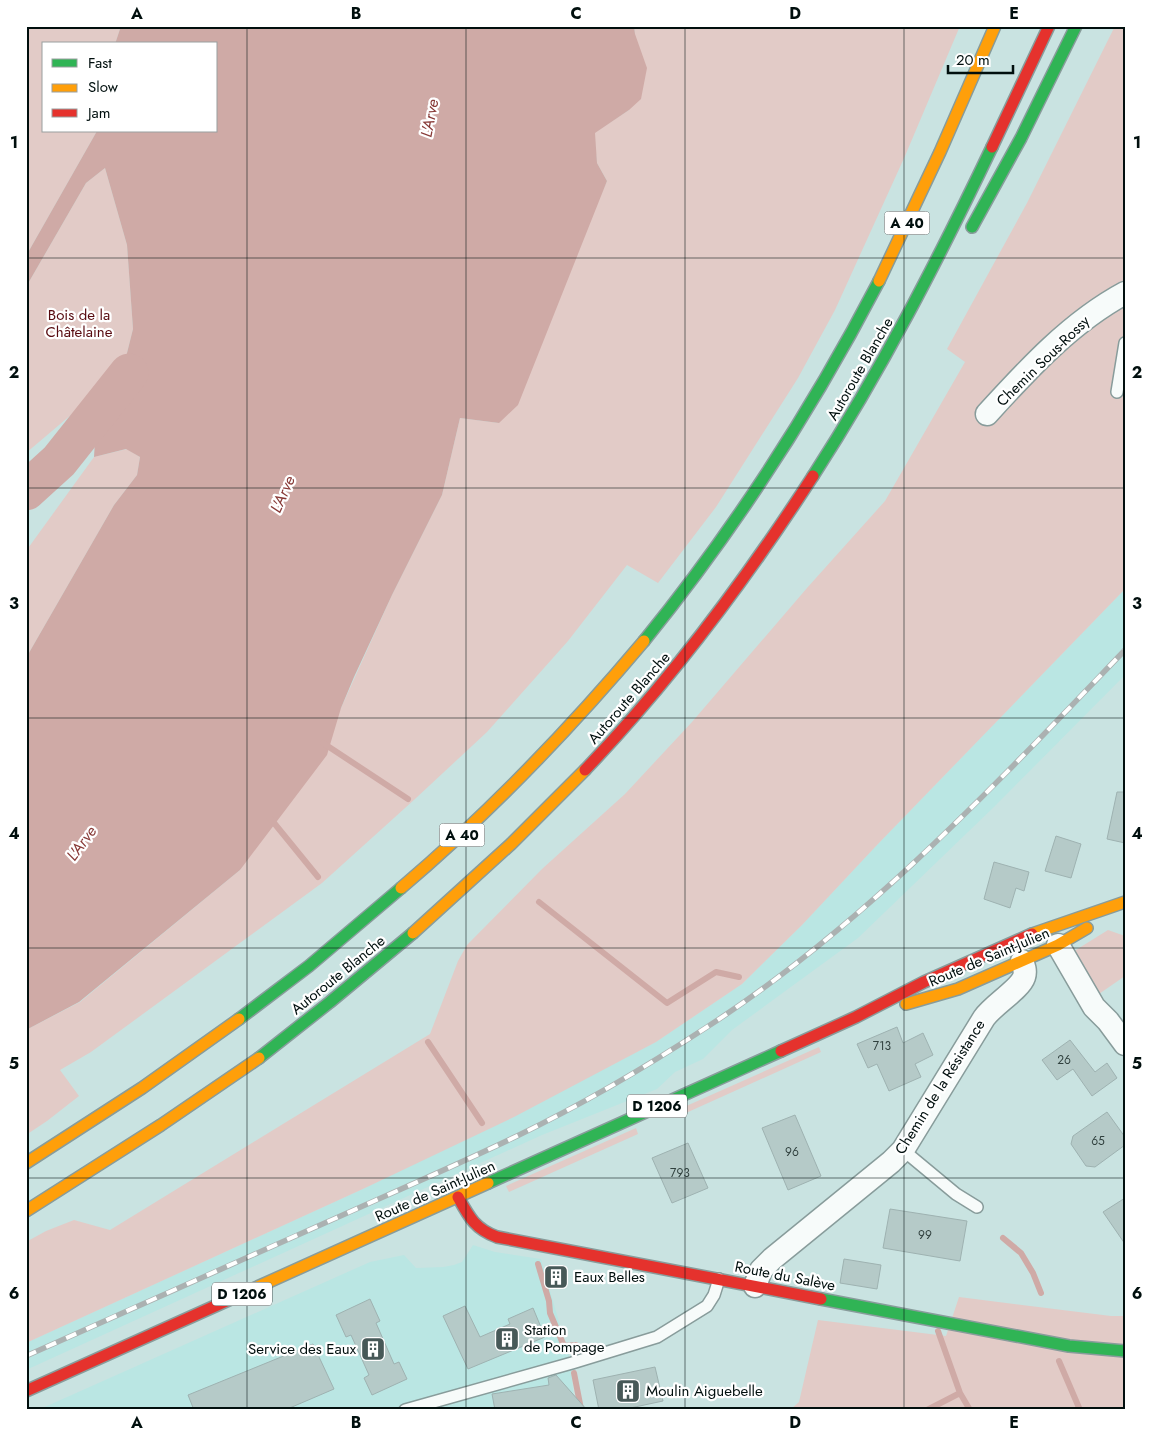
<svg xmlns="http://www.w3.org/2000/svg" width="1151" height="1436" viewBox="0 0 1151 1436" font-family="Jost,sans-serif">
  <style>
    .built { fill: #bae6e3 }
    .green { fill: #e2cbc7 }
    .water { fill: #cfaaa6 }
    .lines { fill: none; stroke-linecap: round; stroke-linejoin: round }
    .stream { stroke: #cfaaa6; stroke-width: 6 }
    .river { stroke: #cfaaa6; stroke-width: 39 }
    .building { fill: #b5cac8; stroke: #9eb2b1 }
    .lane-casing { stroke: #889c9b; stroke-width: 14 }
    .street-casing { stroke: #889c9b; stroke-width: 25 }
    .fast-casing { stroke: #889c9b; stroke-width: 14 }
    .slow-casing { stroke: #889c9b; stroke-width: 14 }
    .jam-casing { stroke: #889c9b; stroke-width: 14 }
    .lane { stroke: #f7fbfa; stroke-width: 11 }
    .street { stroke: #f7fbfa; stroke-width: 22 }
    .fast { stroke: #30b455; stroke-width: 11 }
    .slow { stroke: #ff9f0a; stroke-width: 11 }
    .jam { stroke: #e5322d; stroke-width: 11 }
    .rail-casing { stroke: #abb1b1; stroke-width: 5.5 }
    .rail { stroke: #fff; stroke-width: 4; stroke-dasharray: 11; stroke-linecap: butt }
    .grid { fill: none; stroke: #010f0e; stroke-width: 1; stroke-opacity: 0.55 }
    .labels { text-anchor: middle; stroke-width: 4.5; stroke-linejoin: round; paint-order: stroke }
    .number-label { font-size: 12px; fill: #30403e }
    .shield { fill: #fff; stroke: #4d5756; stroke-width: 1 }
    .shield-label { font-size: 14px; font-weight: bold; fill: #010f0e }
    .park-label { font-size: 15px; fill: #570a0f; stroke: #fff }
    .street-label { font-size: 15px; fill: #010f0e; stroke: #fff }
    .poi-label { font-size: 15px; fill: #010f0e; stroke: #fff; text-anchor: start }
    .water-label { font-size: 16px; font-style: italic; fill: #883a37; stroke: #fff }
    .neatline { fill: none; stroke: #010f0e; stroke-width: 2 }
    .grid-label { font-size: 16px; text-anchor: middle; font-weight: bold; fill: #010f0e }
  </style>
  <rect width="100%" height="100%" fill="#c9e3e1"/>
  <path class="built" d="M1125,589V675L995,806L858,938L732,1030L703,1059L675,1072L657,1089L542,1135L26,1370V1343L365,1188L656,1042L742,984L802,925L877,845Z
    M473,1245L495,1252L541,1259L570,1360L575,1410H38L370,1262L404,1255L416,1268L443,1267L454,1265L462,1262Z"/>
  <path class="green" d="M26,26H121L115,44H44V131H97L26,256Z
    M634,26H960L905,156L835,310L798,378L716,507L658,583L627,565L568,641L487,732L415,799L322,883L91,1052L60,1070L79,1096L47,1121L26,1135V1030L80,1002L240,870L341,708L392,595L442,495L460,418L499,423L607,181L597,163L594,133L629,110L635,34Z
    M1115,26H1125V589L877,845L802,925L742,984L656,1042L514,1117L365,1188L26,1343V1242L46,1231L74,1220L110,1230L430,1034L458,961L467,945L542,869L625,794L692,722L807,588L885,501L965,362L947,349L1027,203Z
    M105,168L127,245L133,329L124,365L98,392L26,453V287L86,183Z
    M127,449L140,457L137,475L114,505L26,658V551L94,457Z
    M1108,930L1125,936L1123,942H1125V976L1096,996L1071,953Z
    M819,1047L821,1052L677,1117L675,1111Z
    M636,1128L638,1134L509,1192L506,1186Z
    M959,1297L1111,1316H1125V1410H790L799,1402L818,1320L946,1336Z"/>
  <path class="water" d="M121,26H634L635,34L647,68L641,99L629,110L595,133L597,163L607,181L518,405L499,423L460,418L442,495L392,595L354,677L341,708L327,755L240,870L79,1002L26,1030V658L114,505L137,475L140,457L126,449L94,457L98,392L124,365L133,329L127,245L105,168L86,183L26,287V256L97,131H216V44H115Z"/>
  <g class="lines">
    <path class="stream" d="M323,743L408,799
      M270,818L318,877
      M539,902L667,1003L716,972L739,977
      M428,1042L482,1123
      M1003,1238L1021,1253L1033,1273L1041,1293
      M538,1264L549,1301L550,1313L564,1346L576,1345L580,1351
      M1059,1361L1080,1410
      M574,1373L581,1409
      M960,1393L970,1410
      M927,1410L960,1393L938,1331"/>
    <path class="river" d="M26,491L59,461L129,373"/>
  </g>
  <path class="building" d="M1117,792H1125V843L1107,839Z
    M1056,836L1081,844L1071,878L1045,871Z
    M994,862L1029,872L1024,891L1016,888L1010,908L984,899Z
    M897,1027L903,1043L923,1033L933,1055L915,1064L921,1077L889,1091L877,1064L868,1068L857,1044Z
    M1070,1040L1095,1072L1107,1063L1117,1078L1092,1096L1073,1069L1057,1080L1042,1060Z
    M1107,1112L1125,1137V1145L1095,1167L1086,1166L1071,1144L1073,1136Z
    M795,1115L821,1176L788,1190L762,1128Z
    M688,1143L708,1188L672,1203L652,1158Z
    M1125,1198V1244L1103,1212Z
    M890,1209L967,1221L960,1261L883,1248Z
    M844,1259L881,1265L877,1289L840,1283Z
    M370,1299L380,1321L376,1323L394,1364L399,1362L407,1379L372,1395L364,1378L369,1375L351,1335L346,1337L336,1315Z
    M465,1306L480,1337L510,1324L508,1319L533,1308L545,1337L468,1369L443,1316Z
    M313,1344L334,1389L285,1410H194L188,1395Z
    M655,1367L663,1401L621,1410H599L593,1380Z
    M556,1375L587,1410H495L492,1394L549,1385L548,1378Z"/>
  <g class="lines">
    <defs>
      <path id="lane" d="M1117,392L1125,343
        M903,1150L956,1194L977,1207
        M405,1410L572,1363L657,1337L707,1306L714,1295L719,1279"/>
      <path id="street" d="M987,414C1028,369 1071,322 1125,293
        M1058,945L1094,1007L1108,1021L1125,1044
        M755,1286L761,1270L772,1259L891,1162L903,1150L984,1018C993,1005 1020,989 1024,977C1026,971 1024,966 1022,961"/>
      <path id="fast" d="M972,227L1021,138L1076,26
        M813,476C881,371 938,260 992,147
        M644,641C735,529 813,408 879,281
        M239,1019L309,966L401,888
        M259,1058L330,1002L413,933
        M488,1183L781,1051
        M821,1299L1069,1346L1125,1351"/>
      <path id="slow" d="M879,281L940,152L995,26
        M401,888C489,813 570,729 644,641
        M413,933L511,844L585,770
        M1032,934L1125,902
        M906,1004L958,989L1058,945L1087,928
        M26,1163L142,1088L239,1019
        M26,1211L161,1125L259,1058
        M233,1298L488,1183"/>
      <path id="jam" d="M992,147L1049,26
        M585,770C671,680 745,581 813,476
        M781,1051L856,1017L924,982L1032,934
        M458,1197C469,1217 475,1229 497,1237L821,1299
        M26,1391L233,1298"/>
    </defs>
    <use href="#lane" class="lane-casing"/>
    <use href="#street" class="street-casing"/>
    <use href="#fast" class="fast-casing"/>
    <use href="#slow" class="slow-casing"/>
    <use href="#jam" class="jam-casing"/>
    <use href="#lane" class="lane"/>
    <use href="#street" class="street"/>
    <use href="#fast" class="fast"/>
    <use href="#slow" class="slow"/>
    <use href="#jam" class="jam"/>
    <defs>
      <path id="rail" d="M26,1356C129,1310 232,1264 336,1218C396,1191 457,1165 517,1136C583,1104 646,1067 707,1027C866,924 995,785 1125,650"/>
    </defs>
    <use href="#rail" class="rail-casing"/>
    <use href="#rail" class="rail"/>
  </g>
  <path class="grid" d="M247,26V1410M466,26V1410M685,26V1410M904,26V1410M26,258H1125M26,488H1125M26,718H1125M26,948H1125M26,1178H1125"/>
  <defs>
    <symbol id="building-square" viewBox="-11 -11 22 22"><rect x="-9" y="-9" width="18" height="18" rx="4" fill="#475958" stroke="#fff"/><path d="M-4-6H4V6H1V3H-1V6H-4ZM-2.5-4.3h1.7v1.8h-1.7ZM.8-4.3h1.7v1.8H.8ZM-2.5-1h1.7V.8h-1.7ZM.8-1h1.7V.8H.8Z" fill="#fff"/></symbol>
  </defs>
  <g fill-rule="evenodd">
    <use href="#building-square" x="542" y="1263" width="28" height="28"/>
    <use href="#building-square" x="493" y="1325" width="28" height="28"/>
    <use href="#building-square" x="359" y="1335" width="28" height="28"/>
    <use href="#building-square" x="614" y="1377" width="28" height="28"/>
  </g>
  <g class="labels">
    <g class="number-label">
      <text x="882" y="1050">713</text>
      <text x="1064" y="1064">26</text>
      <text x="1098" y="1145">65</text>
      <text x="792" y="1156">96</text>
      <text x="680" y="1177">793</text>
      <text x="925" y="1239">99</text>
    </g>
    <g class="shield">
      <rect x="884.5" y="211.5" width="45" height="23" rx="4"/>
      <rect x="439.5" y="823.5" width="45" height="23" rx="4"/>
      <rect x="627" y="1094.5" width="60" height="23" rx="4"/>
      <rect x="212" y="1282.5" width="60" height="23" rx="4"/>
    </g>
    <g class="shield-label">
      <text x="907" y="228">A 40</text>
      <text x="462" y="840">A 40</text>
      <text x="657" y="1111">D 1206</text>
      <text x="242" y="1299">D 1206</text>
    </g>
    <g class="park-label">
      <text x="79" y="320">Bois de la<tspan x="79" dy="17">Châtelaine</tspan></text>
    </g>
    <g class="street-label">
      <text transform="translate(1043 361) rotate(-44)" y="5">Chemin Sous-Rossy</text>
      <text transform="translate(860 369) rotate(-60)" y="5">Autoroute Blanche</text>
      <text transform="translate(629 698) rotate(-49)" y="5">Autoroute Blanche</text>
      <text transform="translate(989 957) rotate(-23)" y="5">Route de Saint-Julien</text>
      <text transform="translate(338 975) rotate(-39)" y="5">Autoroute Blanche</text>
      <text transform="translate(940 1087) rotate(-58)" y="5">Chemin de la Résistance</text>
      <text transform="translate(435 1191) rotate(-24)" y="5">Route de Saint-Julien</text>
      <text transform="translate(785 1276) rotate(11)" y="5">Route du Salève</text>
    </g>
    <g class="poi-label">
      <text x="574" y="1282">Eaux Belles</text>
      <text x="524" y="1335">Station<tspan x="524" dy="17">de Pompage</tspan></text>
      <text x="356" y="1354" text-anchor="end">Service des Eaux</text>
      <text x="646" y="1396">Moulin Aiguebelle</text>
    </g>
    <g class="water-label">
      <text transform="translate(429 118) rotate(-79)" y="6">L'Arve</text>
      <text transform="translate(282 494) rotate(-66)" y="6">L'Arve</text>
      <text transform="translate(81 843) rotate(-54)" y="6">L'Arve</text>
    </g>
  </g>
  <rect width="1151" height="1436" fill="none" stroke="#ffffff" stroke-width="55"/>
  <rect x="42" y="42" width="175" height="90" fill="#ffffff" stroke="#999f9f"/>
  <rect x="52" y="59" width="25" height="8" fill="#30b455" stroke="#999f9f"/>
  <text x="88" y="68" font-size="15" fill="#010f0e">Fast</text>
  <rect x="52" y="84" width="25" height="8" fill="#ff9f0a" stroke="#999f9f"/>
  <text x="88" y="92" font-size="15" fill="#010f0e">Slow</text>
  <rect x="52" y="109" width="25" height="8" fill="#e5322d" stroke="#999f9f"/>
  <text x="88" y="118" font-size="15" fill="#010f0e">Jam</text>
  <path d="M948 65v8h65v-8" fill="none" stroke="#010f0e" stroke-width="2.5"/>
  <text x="956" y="65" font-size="15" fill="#010f0e" stroke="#ffffff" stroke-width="4" paint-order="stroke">20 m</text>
  <rect x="28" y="28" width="1096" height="1380" class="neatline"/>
  <g class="grid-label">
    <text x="137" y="19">A</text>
    <text x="356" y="19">B</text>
    <text x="576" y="19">C</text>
    <text x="795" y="19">D</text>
    <text x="1014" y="19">E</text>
    <text x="14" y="148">1</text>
    <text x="1137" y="148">1</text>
    <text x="14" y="378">2</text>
    <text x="1137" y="378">2</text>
    <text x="14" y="609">3</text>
    <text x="1137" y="609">3</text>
    <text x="14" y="839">4</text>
    <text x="1137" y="839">4</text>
    <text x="14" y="1069">5</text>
    <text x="1137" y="1069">5</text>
    <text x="14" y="1299">6</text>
    <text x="1137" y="1299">6</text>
    <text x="137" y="1428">A</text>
    <text x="356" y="1428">B</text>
    <text x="576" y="1428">C</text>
    <text x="795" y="1428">D</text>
    <text x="1014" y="1428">E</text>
  </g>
</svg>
